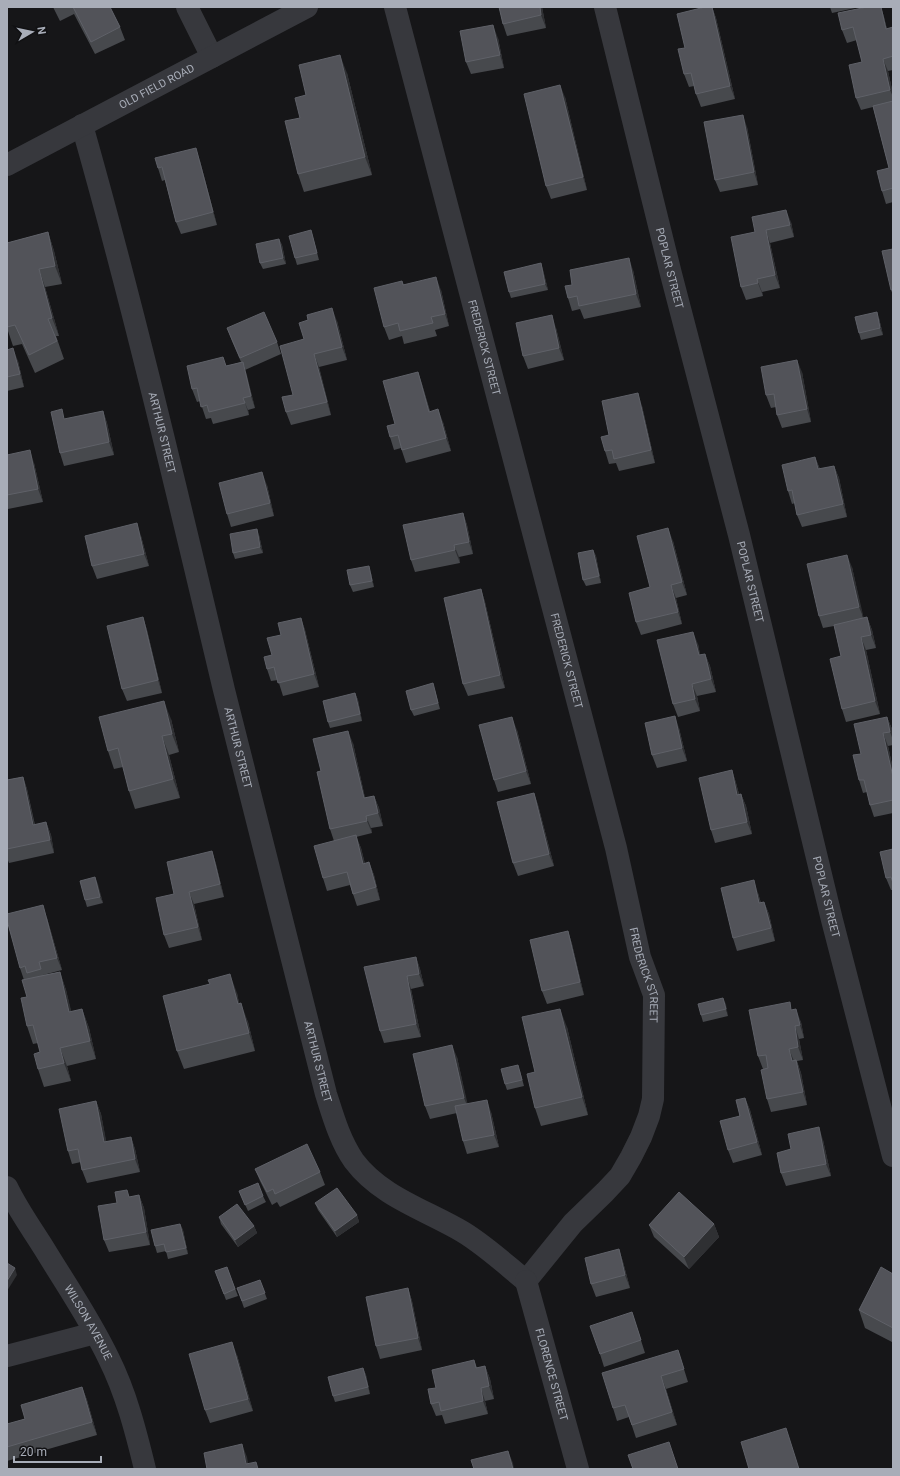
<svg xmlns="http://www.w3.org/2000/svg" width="900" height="1476" viewBox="0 0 900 1476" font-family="Roboto,sans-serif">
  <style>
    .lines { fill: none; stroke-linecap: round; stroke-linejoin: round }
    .minor { stroke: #37383d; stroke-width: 22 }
    .wall { fill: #47494d }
    .shaded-wall { fill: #2f3033 }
    .building { fill: #525359; stroke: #5f6168 }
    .labels { text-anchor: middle; stroke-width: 3; stroke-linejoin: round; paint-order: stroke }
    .street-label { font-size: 11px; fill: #a8adb8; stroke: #111113 }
  </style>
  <rect width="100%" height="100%" fill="#161618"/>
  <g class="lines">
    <g class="minor">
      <path d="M187,7L212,57"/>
      <path id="s1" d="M395,7L616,848L640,957L654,995L653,1099L649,1116L641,1137L631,1157L620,1176L605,1192L573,1223L526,1281"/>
      <path id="s2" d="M605,7L671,274L739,535L832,920L893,1156"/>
      <path id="s3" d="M82,125C135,312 179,501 224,690C257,825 293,959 326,1094C333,1116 340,1141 354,1161C381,1197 426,1210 463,1232C486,1246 505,1264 526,1281"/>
      <path id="s4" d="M7,165L307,7"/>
      <path id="s5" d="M7,1187C18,1210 32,1229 45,1250C67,1286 91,1321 109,1359C126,1393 136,1432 145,1469"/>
      <path id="s6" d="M526,1281L578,1469"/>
      <path d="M7,1356L95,1333"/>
    </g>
  </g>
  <path class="wall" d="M53,7H110L120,27L125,40L95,54L74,14L60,21Z
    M499,7H542L546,28L507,36L503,24Z
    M712,7L716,18L735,99L701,107L696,94L694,86L689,87L684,74L685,48Z
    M830,7H860L832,13Z
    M867,7H881L884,17L887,29L893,27V70L888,71L893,94V202L886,204L882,191L889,168L873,107L861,110L856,98L862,62L857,40L847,43L842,30Z
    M498,38L504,68L471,74L466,62Z
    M347,73L372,175L304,192L298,174L300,118L306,95Z
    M565,97L587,190L551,199L546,186Z
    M747,127L758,185L720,192L715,180Z
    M200,161L217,225L181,234L176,222L165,180L162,181L158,168Z
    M791,222L794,237L770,243L780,288L762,292L763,296L746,300L741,287L755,232Z
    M311,230L313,237L319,260L297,265L295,258Z
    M48,232L54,251L62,284L45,287L59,336H56L64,359L35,373L22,344L13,346L7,328V243Z
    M279,239L282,245L286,264L263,269L260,263Z
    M893,249V295L891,290Z
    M541,263L543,270L548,290L511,298L509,292Z
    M633,270L641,307L584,319L580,309L572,311L568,298Z
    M402,281L404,285L441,290L449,326L435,330L437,336L404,344L402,336L389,340L384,327Z
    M879,318L883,335L861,340L859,333Z
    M337,321L347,360L319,367L331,415L291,425L286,412L293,395L304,339Z
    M227,328L277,342L281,354L245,370L255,408L248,410L249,415L213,424L211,418L206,419L200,401L197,402L192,389L227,366L241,362L232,341Z
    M556,328L564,360L528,369L523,356Z
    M7,350L18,361L24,387L7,391Z
    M418,372L422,384L430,411L443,422L451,451L406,463L401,448L394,450L390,437L395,424Z
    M802,372L811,422L782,428L777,415L776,407L771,408L766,395Z
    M642,406L655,463L619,471L616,463L609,464L605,451L609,435Z
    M103,411L107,423L114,455L64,466L60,453L66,419Z
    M7,455L34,463L43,502L8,509L7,506Z
    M815,457L820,469L834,466L839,478L847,517L802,527L797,515L795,503L792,504L788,491Z
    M267,485L274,516L231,527L227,514Z
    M463,513L467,525L473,554L459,557L460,563L415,572L411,560Z
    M259,535L263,553L235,559L233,553Z
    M141,536L149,566L97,579L92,566Z
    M673,541L687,595L676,598L682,624L641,635L636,622L650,587Z
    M593,550L596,556L601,583L586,586L583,580Z
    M852,567L863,618L867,617L872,630L876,648L866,650L880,714L846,722L842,709L841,656L834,626L823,628L819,616Z
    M371,573L374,587L353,592L350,585Z
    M481,589L485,602L505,688L468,696L463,684Z
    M143,617L147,630L162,693L127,701L122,689Z
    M301,618L305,630L319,687L283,696L278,680L271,681L267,669L272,655L281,635Z
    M698,644L700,655L705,654L710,666L716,692L697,696L700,711L678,717L673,704Z
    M435,690L440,709L414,716L411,710Z
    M355,693L358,700L362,721L330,728L328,722Z
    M887,717L892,729L893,736V745L888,746L893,769V813L874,817L870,805L867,792L863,793L859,780L861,754Z
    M171,719L179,752L169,755L180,798L135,809L129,791L123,767L114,769L108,751Z
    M679,728L687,761L657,768L652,755Z
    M517,730L531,784L498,792L494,780Z
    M353,743L365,798L374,796L379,808L383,826L371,828L372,833L356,837L361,848L365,864L369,862L374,875L380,900L357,906L350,885L327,891L323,878L334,841L330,829L321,771Z
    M732,770L736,783L739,794H741L746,806L752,834L715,843L711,830Z
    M23,777L27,789L35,825L46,822L51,835L54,853L9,863L7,858V780Z
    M534,793L538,805L554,866L518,876L513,863Z
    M893,849V890H891L886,878Z
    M212,851L216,864L224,897L194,904L202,940L169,948L164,935L174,894Z
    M95,877L103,903L87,907L85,900Z
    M758,893L761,903L764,902L769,914L775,941L737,951L733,938Z
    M47,918L62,970L43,975L60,972L66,990L71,1012L82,1009L89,1028L96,1059L67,1066L71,1081L44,1087L38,1069L40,1052L38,1043L33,1044L27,1026V997L24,980L20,968Z
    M568,931L572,944L584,995L547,1004L542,991Z
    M416,957L420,969L424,986L411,989L421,1037L384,1043L380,1031Z
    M237,993L239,1004L248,1022L255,1051L184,1069L177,1051Z
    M723,998L728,1016L703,1022L701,1015Z
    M793,1010L801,1022L804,1038L799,1039L803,1060L797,1061L801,1073L807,1105L771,1112L767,1099L763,1069L758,1056Z
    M567,1027L588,1115L541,1126L535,1108V1072Z
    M457,1057L467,1104L491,1112L499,1147L467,1154L463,1141L457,1113L430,1119L425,1106Z
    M520,1071L524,1086L507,1090L505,1084Z
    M745,1098L750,1110L762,1155L733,1163L728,1150Z
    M96,1101L101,1114L106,1142L131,1137L135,1149L140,1172L87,1183L82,1170L81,1162L72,1164L68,1151Z
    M823,1140L831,1176L786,1186L781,1173Z
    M255,1169L320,1172L325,1185L280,1207L277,1202L272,1205L260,1181Z
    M239,1191L263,1196L266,1202L248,1211Z
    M139,1195L144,1208L150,1245L109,1252L104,1240L117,1203L130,1197Z
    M315,1203L357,1215L359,1222L337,1237L318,1210Z
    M219,1217L254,1226L257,1233L238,1247L221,1224Z
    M180,1224L183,1230L188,1254L168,1259L166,1251L157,1253L155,1246Z
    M714,1224L719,1237L689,1269L654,1237L649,1225Z
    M619,1249L623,1262L630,1288L596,1297L591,1284Z
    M227,1267L238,1296L226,1300L215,1271Z
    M893,1274V1347L892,1343V1342L865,1328L859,1310Z
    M260,1280L267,1299L244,1308L237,1288Z
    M408,1288L412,1301L422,1350L380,1359L376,1346Z
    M632,1312L645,1353L604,1367L600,1354Z
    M678,1350L688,1382L666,1389L677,1425L636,1438L629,1417L617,1421L613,1408Z
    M237,1355L253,1411L210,1423L205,1410Z
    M474,1360L477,1368L485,1366L490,1379L494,1399L485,1401L488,1414L445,1424L442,1415L436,1416L431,1404L436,1388Z
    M363,1368L366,1375L370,1394L335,1402L333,1396Z
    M82,1387L87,1400L97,1435L7,1461V1423L8,1424L25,1419Z"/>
  <path class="shaded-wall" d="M540,7H542L546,28L541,15Z
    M712,7L716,18L735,99L730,86Z
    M881,7L884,17L890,42L886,29Z
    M493,25L498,38L504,68L500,55Z
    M340,55L347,73L372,175L365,157Z
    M883,59L888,71L893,94V97L890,90Z
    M560,85L565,97L587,190L583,177Z
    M743,115L747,127L758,185L754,172Z
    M196,148L200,161L217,225L213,212Z
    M786,210L791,222L794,237L790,225Z
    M766,230L770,243L780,288L775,275Z
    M48,232L54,251L62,284L55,266Z
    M279,239L282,245L286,264L283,258Z
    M629,258L633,270L641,307L636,294Z
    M541,263L543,270L548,290L545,284Z
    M39,269L45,287L59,336L52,318Z
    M436,277L441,290L449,326L445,314Z
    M757,279L762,292L763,296L758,283Z
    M332,308L337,321L347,360L342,347Z
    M877,312L879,318L883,335L880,328Z
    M552,315L556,328L564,360L559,348Z
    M13,348L18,361L24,387L20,374Z
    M314,354L319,367L331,415L327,402Z
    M797,360L802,372L811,422L807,409Z
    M243,362L247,375L255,408L251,396Z
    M418,372L422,384L433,424L429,412Z
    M638,393L642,406L655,463L651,450Z
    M243,398L248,410L249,415L245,403Z
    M438,409L443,422L451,451L446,438Z
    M103,411L107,423L114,455L109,442Z
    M30,450L34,463L43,502L38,489Z
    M815,457L820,470L818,469Z
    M834,466L839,478L847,517L843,504Z
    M262,472L267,485L274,516L270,503Z
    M463,513L467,525L473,554L469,542Z
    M137,523L141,536L149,566L144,554Z
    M668,528L673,541L687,595L682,582Z
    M257,529L259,535L263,553L260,547Z
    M454,545L459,557L460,563L455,550Z
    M593,550L596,556L601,583L599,576Z
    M847,555L852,567L864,619L859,607Z
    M369,566L371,573L374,587L372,581Z
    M671,585L676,598L682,624L678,612Z
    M481,589L485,602L505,688L500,675Z
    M143,617L147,630L162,693L158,680Z
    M867,617L872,630L876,648L871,635Z
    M301,618L305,630L319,687L314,674Z
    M693,632L698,644L703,668L699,655Z
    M861,637L866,650L880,714L875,701Z
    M705,654L710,666L716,692L711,679Z
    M692,684L697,696L700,711L695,699Z
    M355,693L358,700L362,721L360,714Z
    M164,701L171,719L179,752L172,734Z
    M675,716L679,728L687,761L682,748Z
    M512,717L517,730L531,784L526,771Z
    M887,717L892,729L893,740L890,732Z
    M348,731L353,743L368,811L364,798Z
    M883,733L888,746L893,769V777Z
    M162,736L169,755L180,798L173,779Z
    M732,770L736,783L742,807L737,795Z
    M23,777L27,789L37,838L33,825Z
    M534,793L538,805L554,866L549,854Z
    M741,794L746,806L752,834L747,822Z
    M374,796L379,808L383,826L378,813Z
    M366,816L371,828L372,833L367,821Z
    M46,822L51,835L54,853L50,840Z
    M356,835L361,848L368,877L363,864Z
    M212,851L216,864L224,897L220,884Z
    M369,862L374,875L380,900L376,887Z
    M95,877L98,884L103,903L100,897Z
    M754,880L758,893L764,916L759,903Z
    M189,892L194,904L202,940L198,927Z
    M764,902L769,914L775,941L771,928Z
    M43,905L47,918L62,970L57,958Z
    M568,931L572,944L584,995L580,982Z
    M416,957L420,969L424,986L419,974Z
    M60,972L66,990L76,1030L69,1012Z
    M230,974L237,993L244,1023L238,1004Z
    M407,976L411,989L421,1037L416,1024Z
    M723,998L726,1004L728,1016L726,1009Z
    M241,1003L248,1022L255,1051L249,1033Z
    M82,1009L89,1028L96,1059L90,1041Z
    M560,1009L567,1027L588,1115L582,1097Z
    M796,1009L801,1022L804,1038L800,1025Z
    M795,1026L799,1039L803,1060L798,1047Z
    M452,1045L457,1057L469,1110L464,1098Z
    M60,1048L67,1066L71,1081L64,1063Z
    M789,1049L794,1061H792Z
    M796,1060L801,1073L807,1105L803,1092Z
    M745,1098L750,1110L762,1155L757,1142Z
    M487,1100L491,1112L499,1147L494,1135Z
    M96,1101L101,1114L109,1155L104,1142Z
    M819,1127L823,1140L831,1176L826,1164Z
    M131,1137L135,1149L140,1172L135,1159Z
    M139,1195L144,1208L150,1245L146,1232Z
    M357,1215L359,1222L337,1237L335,1231Z
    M180,1224L183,1230L188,1254L186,1248Z
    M714,1224L719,1237L689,1269L684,1257Z
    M254,1226L257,1233L238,1247L235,1240Z
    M619,1249L623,1262L630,1288L625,1275Z
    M15,1268L17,1275L7,1291V1281Z
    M408,1288L412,1301L422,1350L418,1338Z
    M232,1342L237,1355L253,1411L248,1399Z
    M485,1366L490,1379L494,1399L489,1386Z
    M363,1368L366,1375L370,1394L368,1387Z
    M661,1376L666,1389L677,1425L672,1412Z
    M82,1387L87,1400L97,1435L92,1422Z
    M481,1388L485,1401L488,1414L483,1401Z
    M242,1444L247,1457L249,1469L246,1464Z
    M508,1451L513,1463L514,1469H513Z"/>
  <path class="building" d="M73,7H110L120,27L91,42Z
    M499,7H540L541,15L503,24Z
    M705,7H712L730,86L696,94L691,73L684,74L678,49L685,48L677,14Z
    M867,7H881L886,29L893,27V56L883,59L890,90L856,98L849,65L862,62L853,27L842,30L838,13Z
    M493,25L500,55L466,62L460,31Z
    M340,55L365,157L298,174L285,121L300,118L295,98L306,95L299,65Z
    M560,85L583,177L546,186L524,94Z
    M893,101V188L882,191L877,171L889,168L873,106Z
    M743,115L754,172L715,180L704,122Z
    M196,148L213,212L176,222L162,167L158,168L155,158Z
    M786,210L790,225L766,230L775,275L757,279L758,283L741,287L731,237L755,232L752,217Z
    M311,230L317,253L295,258L289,236Z
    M48,232L55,266L39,269L52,318L48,319L57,341L29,355L15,325L7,327V243Z
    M279,239L283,258L260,263L256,244Z
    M893,249V289L891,290L882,251Z
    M629,258L636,294L579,306L577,296L568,298L565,286L572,285L570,270Z
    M541,263L545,284L509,292L504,272Z
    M436,277L445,314L431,317L433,323L400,331L398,323L384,327L374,288L402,281L403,285Z
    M332,308L342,347L314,354L327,402L286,412L282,397L293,395L280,346L304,339L299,323L308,320L307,315Z
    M264,312L277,342L240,358L227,328Z
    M877,312L880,328L859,333L855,317Z
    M552,315L559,348L523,356L516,323Z
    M13,348L20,374L7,377V350Z
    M223,357L226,366L243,362L251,396L243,398L245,403L209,412L207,405L201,407L197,388L192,389L187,366Z
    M797,360L807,409L777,415L774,394L766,395L761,367Z
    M418,372L429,412L438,409L446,438L402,450L398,435L390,437L387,426L395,424L383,381Z
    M638,393L651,450L614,459L612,450L605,451L601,437L609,435L602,401Z
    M62,409L64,419L103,411L109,442L60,453L51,412Z
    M30,450L38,489L7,495V455Z
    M815,457L818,469L834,466L843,504L797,515L792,490L788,491L782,465Z
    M262,472L270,503L227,514L219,483Z
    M463,513L469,542L454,545L455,550L411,560L403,525Z
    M137,523L144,554L92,566L85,536Z
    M668,528L682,582L671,585L678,612L636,622L629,593L650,587L637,536Z
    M257,529L260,547L233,553L230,534Z
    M593,550L599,576L583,580L578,553Z
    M847,555L859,607L819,616L807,564Z
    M369,566L372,581L350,585L347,570Z
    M481,589L500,675L463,684L444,598Z
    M143,617L158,680L122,689L107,626Z
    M867,617L871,635L861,637L875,701L842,709L830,659L841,656L834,625Z
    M301,618L314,674L278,683L274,667L267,669L264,657L272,655L267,638L281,635L278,623Z
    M693,632L699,655L705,654L711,679L692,684L695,699L673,704L657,640Z
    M433,683L438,703L411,710L406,691Z
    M355,693L360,714L328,722L323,701Z
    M164,701L172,734L162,736L173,779L129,791L118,748L108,751L99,717Z
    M675,716L682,748L652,755L645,723Z
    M512,717L526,771L494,780L479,725Z
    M887,717L890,732L883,733L893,777V800L870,805L864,780H859L853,755L861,754L854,724Z
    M348,731L364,798L374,796L378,813L366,816L367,821L330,829L317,772L321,771L313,739Z
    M732,770L737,795L741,794L747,822L711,830L699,778Z
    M23,777L33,825L46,822L50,840L7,849V780Z
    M534,793L549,854L513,863L497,802Z
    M356,835L363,864L369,862L376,887L353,894L347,872L323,878L314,846Z
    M893,849V883L891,877L886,878L880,852Z
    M212,851L220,884L189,892L198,927L164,935L156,898L174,894L167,862Z
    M95,877L100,897L85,900L80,881Z
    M754,880L759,903L764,902L771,928L733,938L721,888Z
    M43,905L57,958L39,962L41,969L27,973L25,966L20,968L7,920V914Z
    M568,931L580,982L542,991L530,940Z
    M416,957L419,974L407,976L416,1024L380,1031L364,967Z
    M60,972L69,1012L82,1009L90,1041L60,1048L64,1063L38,1069L34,1054L40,1052L33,1025L27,1026L21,998L27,997L22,980Z
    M230,974L238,1004L241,1003L249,1033L177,1051L163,996L210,984L208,980Z
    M723,998L726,1009L701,1015L698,1004Z
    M790,1002L791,1010L796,1009L800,1025L795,1026L798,1047L789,1049L792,1061L796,1060L803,1092L767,1099L761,1070L768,1068L766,1055L758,1056L749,1010Z
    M560,1009L582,1097L535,1108L527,1074L535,1072L522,1017Z
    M452,1045L464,1098L425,1106L413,1054Z
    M518,1065L522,1080L505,1084L501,1069Z
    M745,1098L757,1142L728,1150L720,1121L740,1116L736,1100Z
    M487,1100L494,1135L463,1141L455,1106Z
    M96,1101L104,1142L131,1137L135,1159L82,1170L78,1149L68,1151L59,1109Z
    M819,1127L826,1164L781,1173L777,1153L791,1149L788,1134Z
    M307,1144L320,1172L275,1194L273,1189L267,1192L255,1169Z
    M258,1183L263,1196L245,1205L239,1191Z
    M337,1188L357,1215L335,1231L315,1203Z
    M127,1190L129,1197L139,1195L146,1232L104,1240L98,1206L117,1203L115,1192Z
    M679,1192L714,1224L684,1257L649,1225Z
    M237,1204L254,1226L235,1240L219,1217Z
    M180,1224L186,1248L166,1252L164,1244L155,1246L151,1230Z
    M619,1249L625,1275L591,1284L585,1258Z
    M7,1263L15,1268L7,1281Z
    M227,1267L235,1289L224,1294L215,1271Z
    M881,1267L893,1274V1328L859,1310Z
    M260,1280L265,1293L242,1301L237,1288Z
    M408,1288L418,1338L376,1346L366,1297Z
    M632,1312L641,1340L600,1354L590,1326Z
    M232,1342L248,1399L205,1410L189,1354Z
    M678,1350L684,1369L661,1376L672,1412L632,1425L625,1405L613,1408L602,1373Z
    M474,1360L476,1368L485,1366L489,1386L481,1388L483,1401L441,1411L439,1402L431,1404L428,1389L436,1388L432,1370Z
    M363,1368L368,1387L333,1396L328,1377Z
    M82,1387L92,1422L7,1447V1424L25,1419L21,1405Z
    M786,1428L799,1469H749L741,1442Z
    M669,1442L678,1469H633L628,1455Z
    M242,1444L246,1464L256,1462L258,1469H207L204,1453Z
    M508,1451L513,1469H474L471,1460Z"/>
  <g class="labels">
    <g class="street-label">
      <text dy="4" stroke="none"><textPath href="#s4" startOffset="169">OLD FIELD ROAD</textPath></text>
      <text dy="4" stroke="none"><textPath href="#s2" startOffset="269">POPLAR STREET</textPath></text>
      <text dy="4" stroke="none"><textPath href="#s1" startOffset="352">FREDERICK STREET</textPath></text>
      <text dy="4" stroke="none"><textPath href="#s3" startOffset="318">ARTHUR STREET</textPath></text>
      <text dy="4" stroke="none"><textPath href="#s2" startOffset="593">POPLAR STREET</textPath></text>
      <text dy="4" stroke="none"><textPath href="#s1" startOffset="676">FREDERICK STREET</textPath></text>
      <text dy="4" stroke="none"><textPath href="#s3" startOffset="642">ARTHUR STREET</textPath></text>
      <text dy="4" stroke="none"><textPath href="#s2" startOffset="917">POPLAR STREET</textPath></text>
      <text dy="4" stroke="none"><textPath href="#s1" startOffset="1000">FREDERICK STREET</textPath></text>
      <text dy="4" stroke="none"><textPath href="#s3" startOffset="966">ARTHUR STREET</textPath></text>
      <text dy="4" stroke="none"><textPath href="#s5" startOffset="158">WILSON AVENUE</textPath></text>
      <text dy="4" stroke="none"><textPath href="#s6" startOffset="97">FLORENCE STREET</textPath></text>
    </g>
  </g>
  <rect width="900" height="1476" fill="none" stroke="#a8adb8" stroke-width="16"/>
  <g transform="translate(32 32) rotate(81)" stroke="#111113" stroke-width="3" paint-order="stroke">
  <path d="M0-3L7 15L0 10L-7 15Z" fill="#a8adb8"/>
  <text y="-6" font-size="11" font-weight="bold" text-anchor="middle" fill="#a8adb8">N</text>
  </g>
  <path d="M14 1456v6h87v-6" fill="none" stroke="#a8adb8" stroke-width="2"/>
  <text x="20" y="1456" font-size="12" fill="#a8adb8" stroke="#111113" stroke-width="3" paint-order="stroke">20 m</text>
</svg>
